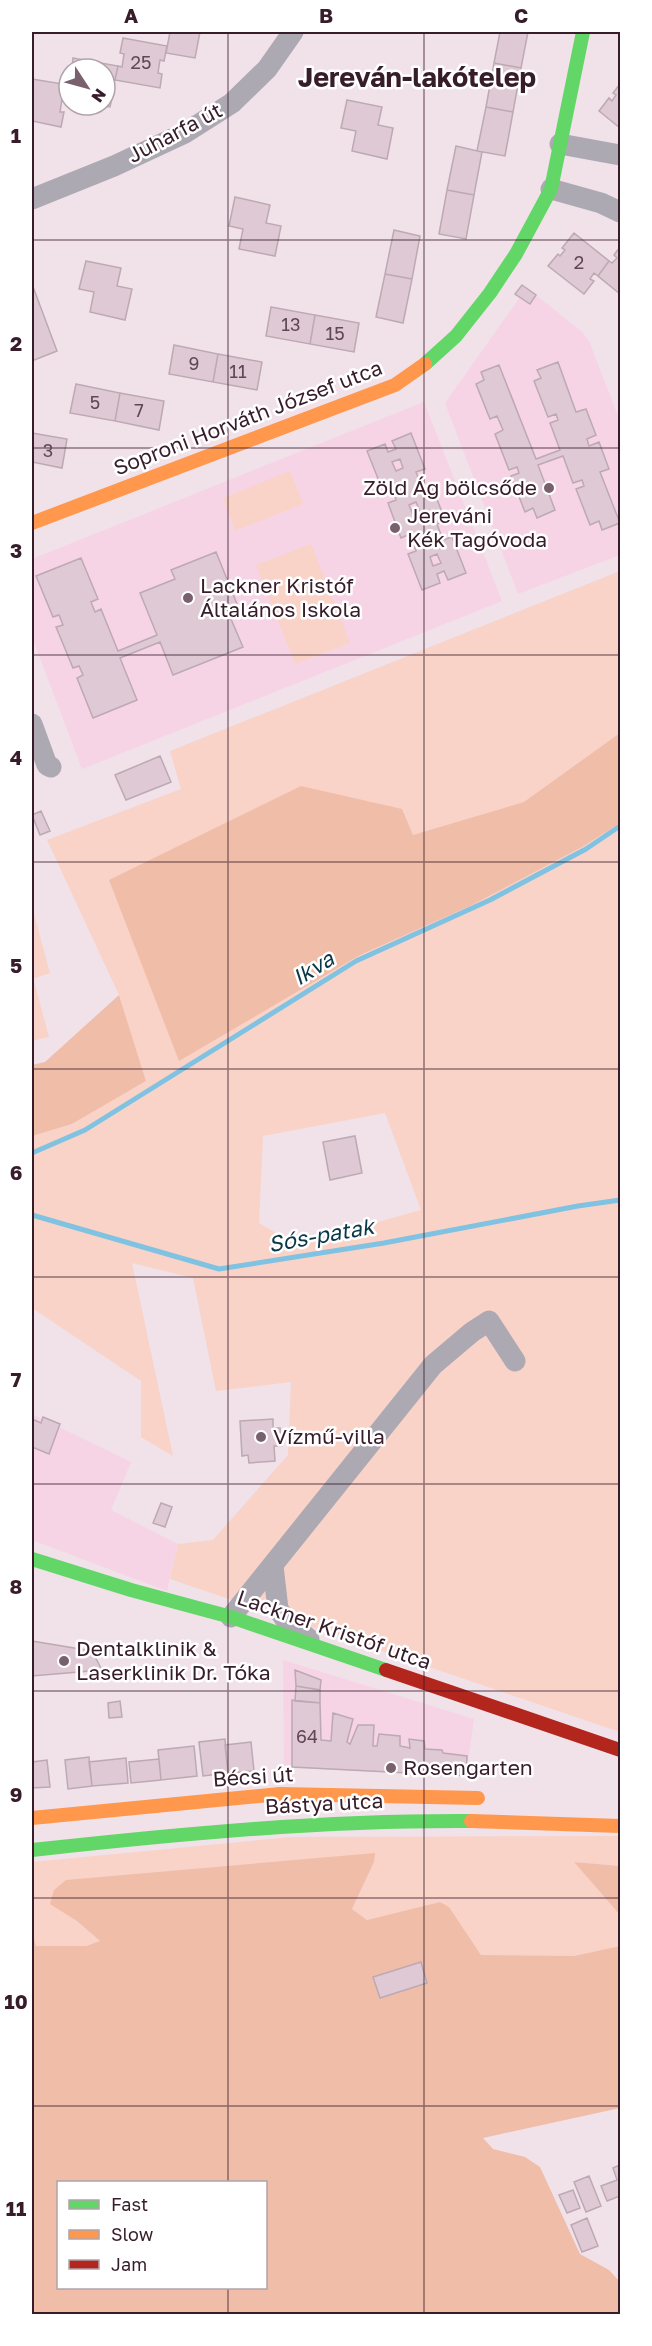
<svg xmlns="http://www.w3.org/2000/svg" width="652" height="2346" viewBox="0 0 652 2346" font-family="'Golos Text',sans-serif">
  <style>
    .built { fill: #f6d4e5 }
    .green { fill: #f9d3c7; fill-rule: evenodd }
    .forest { fill: #f0bda9; fill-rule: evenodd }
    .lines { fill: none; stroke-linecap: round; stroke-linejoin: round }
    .stream { stroke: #80c2e2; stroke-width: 5 }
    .building { fill: #dec9d4; stroke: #bda9b3; stroke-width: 1.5; fill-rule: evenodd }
    .street { stroke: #aca9b3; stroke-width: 21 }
    .fast { stroke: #63d668; stroke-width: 14 }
    .slow { stroke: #ff974d; stroke-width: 14 }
    .jam { stroke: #b3261e; stroke-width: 14 }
    .grid { fill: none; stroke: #371c2a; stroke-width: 1.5; stroke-opacity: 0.55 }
    .poi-dot { fill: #78616d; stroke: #fff; stroke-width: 2 }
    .labels { text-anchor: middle; stroke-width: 5; stroke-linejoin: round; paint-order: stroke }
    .number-label { font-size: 18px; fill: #614754 }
    .street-label { font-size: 21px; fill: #371c2a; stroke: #fff }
    .poi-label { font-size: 21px; fill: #371c2a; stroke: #fff; text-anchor: start }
    .water-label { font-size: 22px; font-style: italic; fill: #093849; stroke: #fff }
    .district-label { font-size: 27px; font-weight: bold; fill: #371c2a; stroke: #fff }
    .neatline { fill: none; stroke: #371c2a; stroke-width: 2 }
    .grid-label { font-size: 20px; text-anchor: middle; font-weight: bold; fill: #371c2a }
  </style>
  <rect width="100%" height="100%" fill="#f1e1e9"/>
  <path class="built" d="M536,295L582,332L589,341L620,421V555L518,594L445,403L520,297L530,304Z
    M424,402L502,601L82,769L32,637V559Z
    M32,1414L131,1462L111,1510L178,1544L167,1591L32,1540Z
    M283,1660L474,1719L466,1776L284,1767Z"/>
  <path class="green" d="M290,471L303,504L235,531L223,498Z
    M311,544L350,643L295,664L256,565Z
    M620,571V1732L170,1579L178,1544L213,1540L288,1455L291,1382L216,1391L193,1278L132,1263L173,1456L141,1437V1381L32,1308V1136L72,1124L146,1081L119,995L47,840L181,789L170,751ZM385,1113L421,1210L296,1245L259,1223L263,1136Z
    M32,907L50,973L32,979Z
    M34,981L49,1037L32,1041V982Z
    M620,1836V1866L574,1862L620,1915V1946L574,1956L481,1955L449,1907L440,1902L367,1920L352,1909L374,1862L77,1921L100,1941L86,1946H36L32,1932V1862L291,1837Z"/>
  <path class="forest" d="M620,733V823L582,847L470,906L360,955L179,1061L109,880L301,786L402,809L413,835L524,802Z
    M119,995L146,1081L72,1124L32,1136V1065L45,1062Z
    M375,1853L374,1862L352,1909L367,1920L440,1902L449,1907L481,1955L574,1956L620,1946V2108L483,2138L493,2149L525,2157L540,2167L580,2254L609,2270L620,2282V2314H32V1932L36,1946H86L100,1941L77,1921L50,1904L54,1890L66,1880ZM58,2182H266V2288H58Z
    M574,1862L620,1866V1915Z"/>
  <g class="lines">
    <path class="stream" d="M32,1153L85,1130L356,961L490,900L586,849L620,826
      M32,1215L219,1269L384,1243L578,1206L620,1200"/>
  </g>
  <path class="building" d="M170,32H200L195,58L166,53Z
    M500,32H528L521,68L494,63Z
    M123,38L167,46L164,61L160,60L158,73L162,74L160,88L115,80L118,66L122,67L124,54L120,53Z
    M73,58L118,66L115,80L111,79L109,92L113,93L110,107L98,105H105V69H72Z
    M494,63L521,68L513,112L486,107Z
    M32,79L69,85L66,99H62L60,112H64L61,127L32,121Z
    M620,84V128L599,111L609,98L612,101L616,95L613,93Z
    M347,100L382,107L378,125L393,128L387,159L352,151L356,131L341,128Z
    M486,107L513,112L505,156L477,151Z
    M456,146L482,152L474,195L447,190Z
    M447,190L474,195L466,239L439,234Z
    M235,197L270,205L266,223L281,226L275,256L239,249L243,229L229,226Z
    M394,230L420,236L412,279L385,274Z
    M574,233L609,261L598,276L594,273L590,279L594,281L584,294L548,266L558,254L560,256L565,250L562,248Z
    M620,247V294L598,276L609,261L612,263L617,258L614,255Z
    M86,261L121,268L117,286L132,289L125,320L90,312L94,292L79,289Z
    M385,274L412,279L403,323L376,317Z
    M32,284L57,351L32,361Z
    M522,285L536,295L530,304L515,294Z
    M271,307L315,315L310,344L266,336Z
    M315,315L359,323L354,352L310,344Z
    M174,345L218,354L213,382L169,374Z
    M218,354L262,362L257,390L213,382Z
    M558,362L576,412L586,409L596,435L587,439L589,446L599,442L609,469L600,472L620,523L602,530L599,521L590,525L576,489L584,486L582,480L573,483L563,456L538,465L555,510L537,518L533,508L525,512L511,476L519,473L517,467L509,470L495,434L503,430L497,416L490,419L476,384L484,380L481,372L499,365L536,459L560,450L550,423L558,420L556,414L548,417L534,381L541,378L537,370Z
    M76,384L120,393L115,421L70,413Z
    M120,393L164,401L159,430L115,421Z
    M32,433L67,439L62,468L32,462Z
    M411,433L425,469L416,472L423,489L432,486L445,520L437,524L443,540L452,537L466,573L448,580L444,571L437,574L440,583L422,590L408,554L416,551L410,534L401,538L388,503L396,500L389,483L381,486L367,451L385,444L388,452L396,449L392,441ZM400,459L403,468L396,471L392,462ZM416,502L423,519L416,522L409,505ZM437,554L441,563L433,566L430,557Z
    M216,552L241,614L231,619L243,647L173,675L160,642L120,658L137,700L93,718L77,678L83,675L79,666L73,668L56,627L63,625L59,615L53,617L36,576L81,558L98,599L91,602L95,612L101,609L118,651L157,635L140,593L175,579L171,570Z
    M160,756L171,782L126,800L115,775Z
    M41,811L50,831L40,835L32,815Z
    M355,1136L362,1173L330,1180L323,1142Z
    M43,1417L60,1424L49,1454L32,1447V1419L41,1423Z
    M273,1419V1428H280L282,1446H274L275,1461L249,1463L248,1455L242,1456L240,1421Z
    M161,1503L172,1507L165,1527L153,1523Z
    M32,1641L92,1651L102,1670L32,1676Z
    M295,1670L321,1680L320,1690L296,1686Z
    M296,1686L320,1690V1703L295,1701Z
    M292,1700L320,1703L321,1740L331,1741L333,1713L353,1719L347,1742L350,1744L358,1725H374L373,1746H377L379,1734L400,1736V1746L410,1748L409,1739L424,1741L425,1749L442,1750L443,1753L467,1756L466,1776L292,1767Z
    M120,1701L122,1717L109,1718L108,1703Z
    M225,1739L228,1773L203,1776L199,1742Z
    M251,1742L254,1771L228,1773L225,1745Z
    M194,1746L197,1776L161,1780L158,1750Z
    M89,1757L92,1786L68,1789L65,1760Z
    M126,1758L128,1783L92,1786L89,1762Z
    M159,1759L161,1780L131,1783L129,1762Z
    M47,1760L50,1787L32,1788V1762Z
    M421,1962L427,1983L380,1998L373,1977Z
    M620,2165V2196L607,2201L601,2186L617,2180L613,2168Z
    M589,2176L601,2206L586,2212L574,2182Z
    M573,2190L580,2208L567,2213L559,2195Z
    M587,2218L598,2246L582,2252L571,2225Z"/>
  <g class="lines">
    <path class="street" d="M560,144L620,155
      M551,189L601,203L620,212
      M32,199L114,166L185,133L232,103L267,69L293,32
      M32,724L47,765L51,767
      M273,1566L278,1609L285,1619L309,1639
      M231,1617L433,1365L472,1332L489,1321L515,1361"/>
    <path class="fast" d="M425,364L456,336L490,293L516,254L551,189L583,32
      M32,1559L131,1590L231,1617L386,1670
      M32,1850C178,1834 324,1820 471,1821"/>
    <path class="slow" d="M32,523L395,385L425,364
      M32,1818L280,1794L478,1798
      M471,1821L620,1826"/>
    <path class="jam" d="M386,1670L620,1750"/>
  </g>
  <path class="grid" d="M228,32V2182M424,32V2314M32,240H620M32,448H620M32,655H620M32,862H620M32,1069H620M32,1277H620M32,1484H620M32,1691H620M32,1898H620M32,2106H620M228,2288V2314"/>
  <g class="poi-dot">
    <circle cx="549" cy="488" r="6"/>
    <circle cx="395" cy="528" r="6"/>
    <circle cx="188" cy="598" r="6"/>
    <circle cx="261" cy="1437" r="6"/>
    <circle cx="64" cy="1661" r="6"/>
    <circle cx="391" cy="1768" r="6"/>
  </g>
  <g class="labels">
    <g class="number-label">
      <text x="141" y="69">25</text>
      <text x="579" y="269">2</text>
      <text x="291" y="331">13</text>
      <text x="335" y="340">15</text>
      <text x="194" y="370">9</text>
      <text x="238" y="378">11</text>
      <text x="95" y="409">5</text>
      <text x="139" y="417">7</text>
      <text x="48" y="457">3</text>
      <text x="307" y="1743">64</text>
    </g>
    <g class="street-label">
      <text transform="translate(175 133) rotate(-28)" y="7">Juharfa út</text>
      <text transform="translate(248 418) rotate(-21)" y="7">Soproni Horváth József utca</text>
      <text transform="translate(334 1630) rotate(19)" y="7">Lackner Kristóf utca</text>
      <text transform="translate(253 1777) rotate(-4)" y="7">Bécsi út</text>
      <text transform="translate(324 1804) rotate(-3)" y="7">Bástya utca</text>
    </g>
    <g class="poi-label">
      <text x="537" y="495" text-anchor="end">Zöld Ág bölcsőde</text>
      <text x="407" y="523">Jereváni<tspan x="407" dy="24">Kék Tagóvoda</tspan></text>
      <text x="200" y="593">Lackner Kristóf<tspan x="200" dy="24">Általános Iskola</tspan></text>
      <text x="273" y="1444">Vízmű-villa</text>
      <text x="76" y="1656">Dentalklinik &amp;<tspan x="76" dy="24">Laserklinik Dr. Tóka</tspan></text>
      <text x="403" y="1775">Rosengarten</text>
    </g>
    <g class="water-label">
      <text transform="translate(313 968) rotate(-32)" y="8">Ikva</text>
      <text transform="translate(321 1235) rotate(-10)" y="8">Sós-patak</text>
    </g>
    <g class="district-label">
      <text x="417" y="87">Jereván-lakótelep</text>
    </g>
  </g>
  <rect width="652" height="2346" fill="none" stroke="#ffffff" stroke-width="66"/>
  <rect x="57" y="2181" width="210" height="108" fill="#ffffff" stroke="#afa4aa" stroke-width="1.5"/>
  <rect x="69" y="2200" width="30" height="9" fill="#63d668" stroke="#afa4aa" stroke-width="1.5"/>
  <text x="111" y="2211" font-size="18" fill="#371c2a">Fast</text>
  <rect x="69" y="2230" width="30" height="9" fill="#ff974d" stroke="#afa4aa" stroke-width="1.5"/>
  <text x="111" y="2241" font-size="18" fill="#371c2a">Slow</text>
  <rect x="69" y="2260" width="30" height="9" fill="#b3261e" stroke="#afa4aa" stroke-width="1.5"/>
  <text x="111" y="2271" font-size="18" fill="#371c2a">Jam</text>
  <g transform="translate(87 87) rotate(126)"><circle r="28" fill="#ffffff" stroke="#afa4aa" stroke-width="1.5"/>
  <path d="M0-4.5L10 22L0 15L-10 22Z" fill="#78616d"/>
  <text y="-9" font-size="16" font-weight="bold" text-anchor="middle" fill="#371c2a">N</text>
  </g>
  <rect x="33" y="33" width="586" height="2280" class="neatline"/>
  <g class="grid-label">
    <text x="131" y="23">A</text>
    <text x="326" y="23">B</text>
    <text x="521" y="23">C</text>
    <text x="16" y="143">1</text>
    <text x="16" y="351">2</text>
    <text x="16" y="558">3</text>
    <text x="16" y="765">4</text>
    <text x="16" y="973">5</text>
    <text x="16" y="1180">6</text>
    <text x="16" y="1387">7</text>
    <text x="16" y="1594">8</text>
    <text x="16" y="1802">9</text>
    <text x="16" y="2009">10</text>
    <text x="16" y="2216">11</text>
  </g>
</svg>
